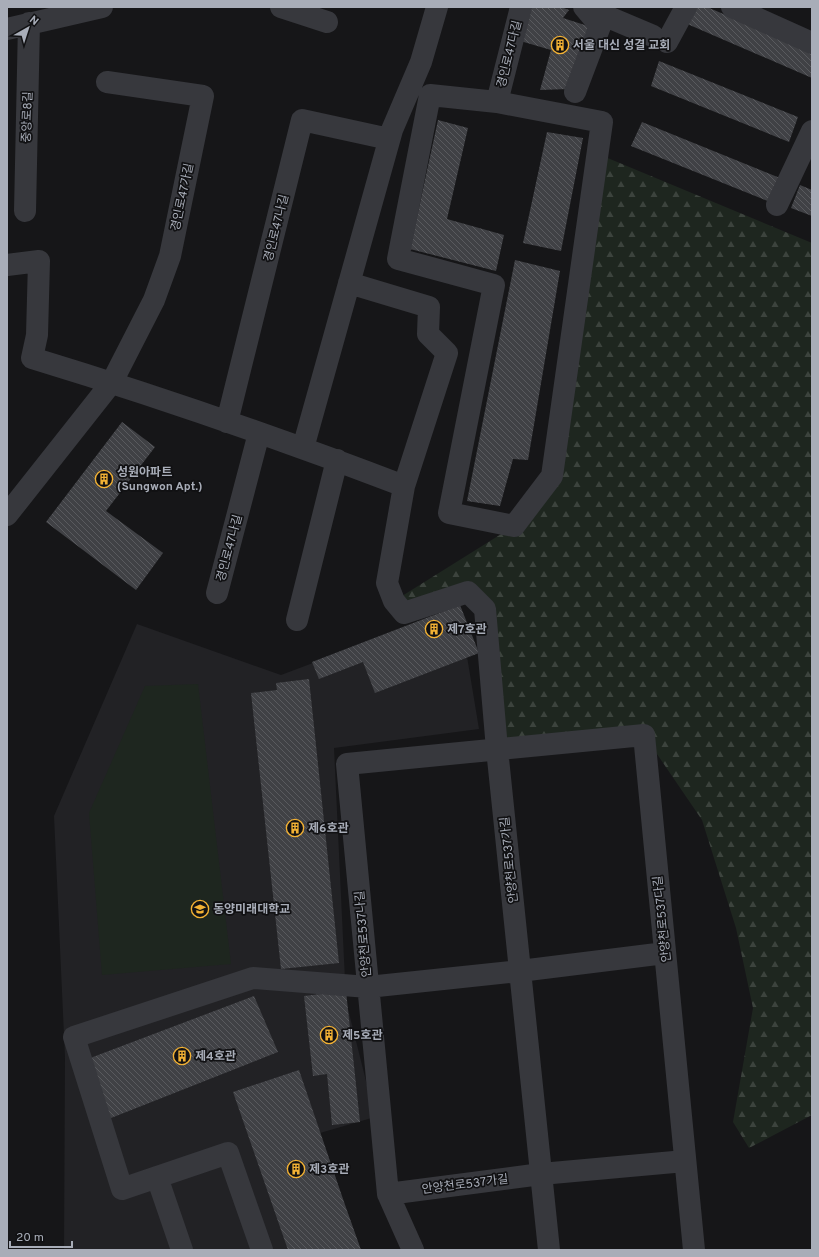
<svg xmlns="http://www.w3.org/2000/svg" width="819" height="1257" viewBox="0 0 819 1257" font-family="Overpass,'Noto Sans KR',sans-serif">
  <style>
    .built { fill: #222225 }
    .grass { fill: #1e261f }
    .forest { fill: url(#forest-firs) }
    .building { fill: url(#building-back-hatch) }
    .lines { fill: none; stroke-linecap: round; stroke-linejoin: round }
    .minor { stroke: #37383d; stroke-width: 22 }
    .labels { text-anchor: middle; stroke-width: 3.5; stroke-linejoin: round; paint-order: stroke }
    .poi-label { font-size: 12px; font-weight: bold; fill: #a8adb8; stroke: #111113; text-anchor: start }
    .street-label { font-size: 12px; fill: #a8adb8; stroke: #111113 }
  </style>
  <defs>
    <pattern id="forest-firs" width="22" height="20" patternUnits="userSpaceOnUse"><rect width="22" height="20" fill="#1e261f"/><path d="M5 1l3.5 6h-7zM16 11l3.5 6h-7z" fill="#3c433d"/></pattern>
    <pattern id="building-back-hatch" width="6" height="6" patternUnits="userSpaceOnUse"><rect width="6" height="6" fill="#404145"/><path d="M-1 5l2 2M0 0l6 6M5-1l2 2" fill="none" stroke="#595a5e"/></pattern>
  </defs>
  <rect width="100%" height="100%" fill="#161618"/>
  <path class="built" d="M459,608L479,729L334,748L346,1001L375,1117L320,1133L361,1250H64L65,1057L54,816L137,624L281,675Z"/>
  <path class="grass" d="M198,684L231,964L102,975L89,813L145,686Z"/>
  <path class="forest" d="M598,154L812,243V1115L749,1148L733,1122L753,1008L736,928L702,820L644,735L497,748L485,609L468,592L404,613L394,601L514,526L551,476Z"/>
  <path class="building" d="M528,7H561L569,10L563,18L594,28L569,89L540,90L551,50L517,40Z
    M692,7H707L812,52V78L685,23Z
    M659,61L798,117L789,142L651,86Z
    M438,120L468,128L447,219L504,235L496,271L410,249Z
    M642,122L780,178L770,202L631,146Z
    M547,132L583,138L561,251L523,243Z
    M800,185L812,190V216L791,208Z
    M515,260L560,271L528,460L513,459L500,506L467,501Z
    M122,422L155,447L106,511L163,553L136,590L46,522Z
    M460,605L479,653L375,693L363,662L319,679L312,662Z
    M309,679L339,963L281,969L251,693L277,690L276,683Z
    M346,991L360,1122L332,1125L327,1074L313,1076L304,996Z
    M254,996L278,1052L106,1120L85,1060Z
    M299,1070L345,1205L361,1250H288L233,1092Z"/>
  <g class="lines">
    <path class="minor" d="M281,7L327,22
      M732,7L812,43
      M587,8L653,36
      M7,29L102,7
      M667,42L686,7
      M575,92L600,26L584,7
      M430,95L497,102L602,122L552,476L514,526L449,513L494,285L398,259Z
      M497,102L521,7
      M777,205L812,131
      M25,211L29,23
      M7,265L39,261L37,335L32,358C157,396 281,439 404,486
      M349,283L429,307L428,334L447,353L404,486L387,583L394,601L404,613L468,592L485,609L497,749L549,1250
      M227,422L302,120L389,139
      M303,448L392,130L421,62L437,7
      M7,515L112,382L154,300L170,256L203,96L107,82
      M217,593L259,433
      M297,620L337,460
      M157,1177L182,1250
      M388,1194L541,1174L685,1161
      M262,1250L228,1153L122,1189L74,1037L253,978L368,987L520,971L665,953
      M413,1250L388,1194L347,764L644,735L694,1250"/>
  </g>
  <defs>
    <symbol id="building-ring" viewBox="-11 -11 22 22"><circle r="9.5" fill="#111113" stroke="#f2b134" stroke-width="1.5"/><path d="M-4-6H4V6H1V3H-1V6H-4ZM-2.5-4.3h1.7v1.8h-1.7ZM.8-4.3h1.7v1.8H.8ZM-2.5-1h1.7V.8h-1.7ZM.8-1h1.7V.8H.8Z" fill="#f2b134"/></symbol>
    <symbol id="university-ring" viewBox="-11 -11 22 22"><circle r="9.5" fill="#111113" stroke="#f2b134" stroke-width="1.5"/><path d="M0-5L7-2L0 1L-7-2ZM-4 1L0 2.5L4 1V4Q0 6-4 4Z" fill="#f2b134"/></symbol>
  </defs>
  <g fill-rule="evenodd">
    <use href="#building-ring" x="550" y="35" width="20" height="20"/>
    <use href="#building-ring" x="94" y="469" width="20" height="20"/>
    <use href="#building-ring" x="424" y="619" width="20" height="20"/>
    <use href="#building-ring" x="285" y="818" width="20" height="20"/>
    <use href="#university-ring" x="190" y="899" width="20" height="20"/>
    <use href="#building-ring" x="319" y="1025" width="20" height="20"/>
    <use href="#building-ring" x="172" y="1046" width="20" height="20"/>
    <use href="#building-ring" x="286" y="1159" width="20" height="20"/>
  </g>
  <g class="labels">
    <g class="poi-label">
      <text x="573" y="49">서울 대신 성결 교회</text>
      <text x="117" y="476">성원아파트<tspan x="117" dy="14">(Sungwon Apt.)</tspan></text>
      <text x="447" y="633">제7호관</text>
      <text x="308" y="832">제6호관</text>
      <text x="213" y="913">동양미래대학교</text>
      <text x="342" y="1039">제5호관</text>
      <text x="195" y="1060">제4호관</text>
      <text x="309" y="1173">제3호관</text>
    </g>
    <g class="street-label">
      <text transform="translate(509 54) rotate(-76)" y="4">경인로47다길</text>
      <text transform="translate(27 117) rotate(-88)" y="4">중앙로8길</text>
      <text transform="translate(182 197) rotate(-78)" y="4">경인로47가길</text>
      <text transform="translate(276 228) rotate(-76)" y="4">경인로47나길</text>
      <text transform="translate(229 548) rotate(-75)" y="4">경인로47나길</text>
      <text transform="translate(509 860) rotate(-96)" y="4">안양천로537가길</text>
      <text transform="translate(662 919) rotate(-96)" y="4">안양천로537다길</text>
      <text transform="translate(363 934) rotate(-95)" y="4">안양천로537나길</text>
      <text transform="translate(465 1184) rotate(-7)" y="4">안양천로537가길</text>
    </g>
  </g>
  <rect width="819" height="1257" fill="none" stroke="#a8adb8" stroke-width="16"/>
  <g transform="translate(28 28) rotate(39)" stroke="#111113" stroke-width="3" paint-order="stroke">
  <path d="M0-3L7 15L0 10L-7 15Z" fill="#a8adb8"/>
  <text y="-6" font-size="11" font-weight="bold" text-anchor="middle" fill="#a8adb8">N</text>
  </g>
  <path d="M10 1241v6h62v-6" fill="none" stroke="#a8adb8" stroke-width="2"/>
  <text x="16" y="1241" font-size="12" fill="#a8adb8" stroke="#111113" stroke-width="3" paint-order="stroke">20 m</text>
</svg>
